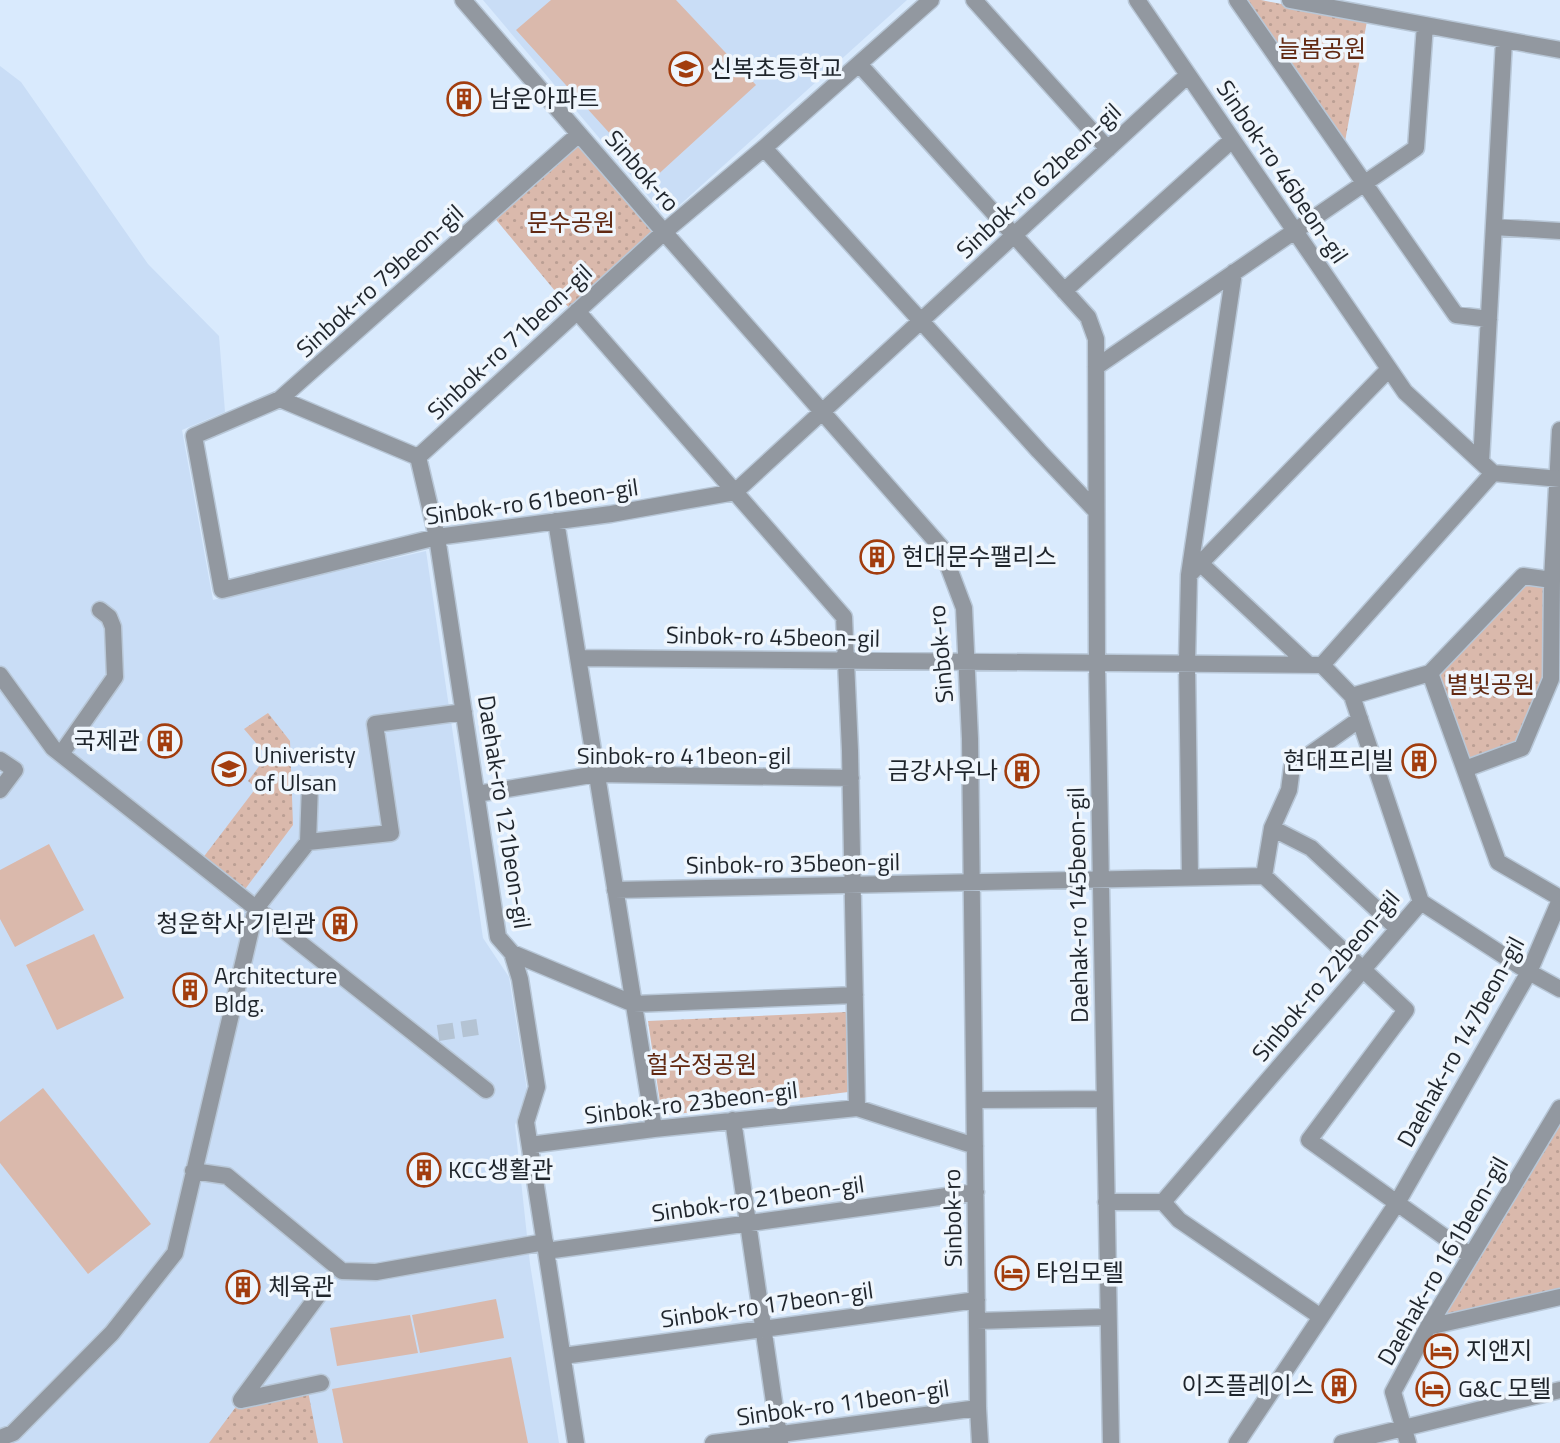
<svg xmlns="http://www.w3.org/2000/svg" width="1560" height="1443" viewBox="0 0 1560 1443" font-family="'Titillium Web','Noto Sans KR',sans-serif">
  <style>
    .built { fill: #c9ddf6 }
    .grass { fill: #dab9ac }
    .park { fill: url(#park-dots) }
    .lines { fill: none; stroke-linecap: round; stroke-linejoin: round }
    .minor-tunnel { stroke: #b4c3d3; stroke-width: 16; stroke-dasharray: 16 8; stroke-linecap: butt }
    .minor-casing { stroke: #b8c7d7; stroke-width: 19 }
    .minor { stroke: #9298a0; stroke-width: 16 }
    .labels { text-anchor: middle; stroke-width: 7; stroke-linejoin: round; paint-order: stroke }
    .park-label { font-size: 24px; fill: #622912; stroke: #eff6fd }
    .poi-label { font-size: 24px; fill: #1f252c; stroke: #eff6fd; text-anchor: start }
    .street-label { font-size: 24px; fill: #1f252c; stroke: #eff6fd }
  </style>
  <defs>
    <pattern id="park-dots" width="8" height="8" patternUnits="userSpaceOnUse" patternTransform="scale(1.75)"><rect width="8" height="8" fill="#dab9ac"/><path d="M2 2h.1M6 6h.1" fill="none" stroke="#bb9f94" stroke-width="1.8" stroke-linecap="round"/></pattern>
  </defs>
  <rect width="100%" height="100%" fill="#d9eafd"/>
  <path class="built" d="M483,0H907L672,212L660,210Z
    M0,66L21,82L148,264L219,336L225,412L182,430L213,600L426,551L483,938L509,977L527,1090L515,1125L530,1264L559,1443H0Z"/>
  <path class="grass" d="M551,0H676L756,85L652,180L516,30Z
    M49,844L84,910L15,947L0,919V870Z
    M94,934L124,998L57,1030L26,965Z
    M43,1088L151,1224L88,1274L0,1163V1122Z
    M496,1299L504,1338L420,1353L412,1315Z
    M410,1315L418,1353L337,1366L330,1328Z
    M511,1357L528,1443H343L332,1389Z"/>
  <path class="park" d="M1244,0H1261L1367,21L1344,147Z
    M578,146L652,232L570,309L493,216Z
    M1524,582L1545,585L1547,589L1543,680L1518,744L1469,763L1437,673Z
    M268,713L290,741L293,825L240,896L199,863L256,788L248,781L267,756L244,729Z
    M847,1012L848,1092L662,1116L648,1021Z
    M1560,1108V1297L1428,1327Z
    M307,1386L318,1443H209L241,1400Z"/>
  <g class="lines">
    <path class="minor-tunnel" d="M438,1033L484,1026"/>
    <defs>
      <path id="minor" d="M463,0L664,232L941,547L964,608L970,739L978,1408L980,1443
        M974,0L1108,149
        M1137,0L1405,392L1493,473
        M1237,0L1456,315L1489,319
        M1290,0L1560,50
        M859,64L1088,317L1096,339L1097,663L1111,1443
        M579,134L280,399L194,436L222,590L437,537L611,514L735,492L1188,75
        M764,148L1039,451L1096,511
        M1494,227L1560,231
        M1064,291L1232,140
        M577,311L844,617L850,751L857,1108
        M1096,367L1416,148L1425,25
        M280,399L418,457L437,537L498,937L512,953L520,979L537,1087L526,1122L576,1443
        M418,457L664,232L764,148L931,0
        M1481,462L1504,40
        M1493,473L1560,479
        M556,521L654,1129
        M1200,563L1309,665
        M1189,575L1389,369
        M578,658L1322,665L1493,473
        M1430,673L1523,576L1552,580
        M0,675L53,748L486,1090
        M1352,696L1430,673L1498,862L1560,898
        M61,754L115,677L113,627L109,617L100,610
        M0,760L15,770L0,790
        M1465,769L1522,748L1551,679L1552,580L1560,430
        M477,794L597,774L851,778
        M1272,828L1311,848L1398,929
        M308,842L310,785
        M1264,876L1272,828L1289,790L1292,767L1360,719
        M1190,878L1187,663L1189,575L1234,272
        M615,890L1264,876L1406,1010L1309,1140L1471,1256
        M1421,902L1529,972L1560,989
        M512,953L634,1004L855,995
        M975,1100L1104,1099
        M733,1120L780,1443
        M530,1145L654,1129L857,1108L975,1146
        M193,1171L227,1176L342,1271L376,1272L545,1242
        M1106,1202H1163L1421,902L1352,696L1322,665
        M1163,1202L1179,1220L1321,1317
        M546,1251L976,1192
        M977,1321L1108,1317
        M1428,1327L1560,1297
        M563,1356L977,1300
        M241,1400L322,1290
        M241,1400L321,1383
        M0,1438L13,1433L112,1333L175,1253L256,908L308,842L391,833L375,724L464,712
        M713,1443L978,1408
        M1237,1443L1397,1203L1529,972L1560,900
        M1342,1443L1560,1390
        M1408,1443L1393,1392L1428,1327L1560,1108"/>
    </defs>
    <use href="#minor" class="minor-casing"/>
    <use href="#minor" class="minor"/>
  </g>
  <defs>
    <symbol id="school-ring" viewBox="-11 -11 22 22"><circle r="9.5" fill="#eff6fd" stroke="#a23d0e" stroke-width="1.5"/><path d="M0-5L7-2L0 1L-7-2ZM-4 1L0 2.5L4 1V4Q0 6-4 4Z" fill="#a23d0e"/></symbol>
    <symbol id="building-ring" viewBox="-11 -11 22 22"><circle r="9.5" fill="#eff6fd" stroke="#a23d0e" stroke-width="1.5"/><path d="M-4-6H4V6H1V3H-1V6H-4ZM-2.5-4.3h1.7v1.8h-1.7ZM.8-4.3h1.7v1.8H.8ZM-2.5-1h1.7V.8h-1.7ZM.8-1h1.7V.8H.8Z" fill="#a23d0e"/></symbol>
    <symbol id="university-ring" viewBox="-11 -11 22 22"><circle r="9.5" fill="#eff6fd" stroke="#a23d0e" stroke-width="1.5"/><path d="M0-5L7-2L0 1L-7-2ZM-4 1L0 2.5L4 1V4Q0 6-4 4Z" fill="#a23d0e"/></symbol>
    <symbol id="hotel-ring" viewBox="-11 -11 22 22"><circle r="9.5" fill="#eff6fd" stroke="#a23d0e" stroke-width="1.5"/><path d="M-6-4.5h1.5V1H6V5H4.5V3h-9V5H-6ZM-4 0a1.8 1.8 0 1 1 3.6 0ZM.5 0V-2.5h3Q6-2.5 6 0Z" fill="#a23d0e"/></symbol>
  </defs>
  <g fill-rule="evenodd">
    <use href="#school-ring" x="667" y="50" width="38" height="38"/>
    <use href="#building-ring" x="445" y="80" width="38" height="38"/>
    <use href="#building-ring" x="858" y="538" width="38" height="38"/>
    <use href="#building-ring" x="146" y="722" width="38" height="38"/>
    <use href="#building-ring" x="1400" y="742" width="38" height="38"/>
    <use href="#university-ring" x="210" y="750" width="38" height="38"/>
    <use href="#building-ring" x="1003" y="752" width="38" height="38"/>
    <use href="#building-ring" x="321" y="905" width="38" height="38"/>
    <use href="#building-ring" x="171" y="971" width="38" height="38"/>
    <use href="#building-ring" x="405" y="1151" width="38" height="38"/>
    <use href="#hotel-ring" x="993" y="1254" width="38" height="38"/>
    <use href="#building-ring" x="224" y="1268" width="38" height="38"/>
    <use href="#hotel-ring" x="1422" y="1332" width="38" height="38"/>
    <use href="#building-ring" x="1320" y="1367" width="38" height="38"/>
    <use href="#hotel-ring" x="1414" y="1370" width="38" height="38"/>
  </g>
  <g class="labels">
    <g class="park-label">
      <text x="1322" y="57">늘봄공원</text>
      <text x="571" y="231">문수공원</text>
      <text x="1491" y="693">별빛공원</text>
      <text x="702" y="1073">헐수정공원</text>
    </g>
    <g class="poi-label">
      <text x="710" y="77">신복초등학교</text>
      <text x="489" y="107">남운아파트</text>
      <text x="902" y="565">현대문수팰리스</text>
      <text x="140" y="749" text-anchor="end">국제관</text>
      <text x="254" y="763">Univeristy<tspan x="254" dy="28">of Ulsan</tspan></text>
      <text x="1394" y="769" text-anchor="end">현대프리빌</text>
      <text x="998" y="779" text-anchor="end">금강사우나</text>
      <text x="316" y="932" text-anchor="end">청운학사 기린관</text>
      <text x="214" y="984">Architecture<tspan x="214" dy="28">Bldg.</tspan></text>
      <text x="448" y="1178">KCC생활관</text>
      <text x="1036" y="1281">타임모텔</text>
      <text x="268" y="1295">체육관</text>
      <text x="1466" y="1359">지앤지</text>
      <text x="1314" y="1394" text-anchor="end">이즈플레이스</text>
      <text x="1458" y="1397">G&amp;C 모텔</text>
    </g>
    <g class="street-label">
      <text transform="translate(642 171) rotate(49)" y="8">Sinbok-ro</text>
      <text transform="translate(1282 172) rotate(56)" y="8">Sinbok-ro 46beon-gil</text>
      <text transform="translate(1039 181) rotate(-43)" y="8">Sinbok-ro 62beon-gil</text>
      <text transform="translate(380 281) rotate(-42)" y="8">Sinbok-ro 79beon-gil</text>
      <text transform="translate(510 342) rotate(-43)" y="8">Sinbok-ro 71beon-gil</text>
      <text transform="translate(532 502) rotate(-8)" y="8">Sinbok-ro 61beon-gil</text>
      <text transform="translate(773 637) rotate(1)" y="8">Sinbok-ro 45beon-gil</text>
      <text transform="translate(941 654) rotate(-95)" y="8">Sinbok-ro</text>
      <text x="684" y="764">Sinbok-ro 41beon-gil</text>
      <text transform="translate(504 812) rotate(81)" y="8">Daehak-ro 121beon-gil</text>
      <text transform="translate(793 864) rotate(-1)" y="8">Sinbok-ro 35beon-gil</text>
      <text transform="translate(1078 905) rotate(-91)" y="8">Daehak-ro 145beon-gil</text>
      <text transform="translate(1326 976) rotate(-50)" y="8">Sinbok-ro 22beon-gil</text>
      <text transform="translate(1461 1042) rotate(-61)" y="8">Daehak-ro 147beon-gil</text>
      <text transform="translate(691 1103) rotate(-7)" y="8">Sinbok-ro 23beon-gil</text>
      <text transform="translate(758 1199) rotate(-8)" y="8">Sinbok-ro 21beon-gil</text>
      <text transform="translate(953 1218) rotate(-91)" y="8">Sinbok-ro</text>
      <text transform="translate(1443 1261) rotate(-60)" y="8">Daehak-ro 161beon-gil</text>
      <text transform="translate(767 1305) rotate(-8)" y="8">Sinbok-ro 17beon-gil</text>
      <text transform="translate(843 1403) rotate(-8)" y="8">Sinbok-ro 11beon-gil</text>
    </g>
  </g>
</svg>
